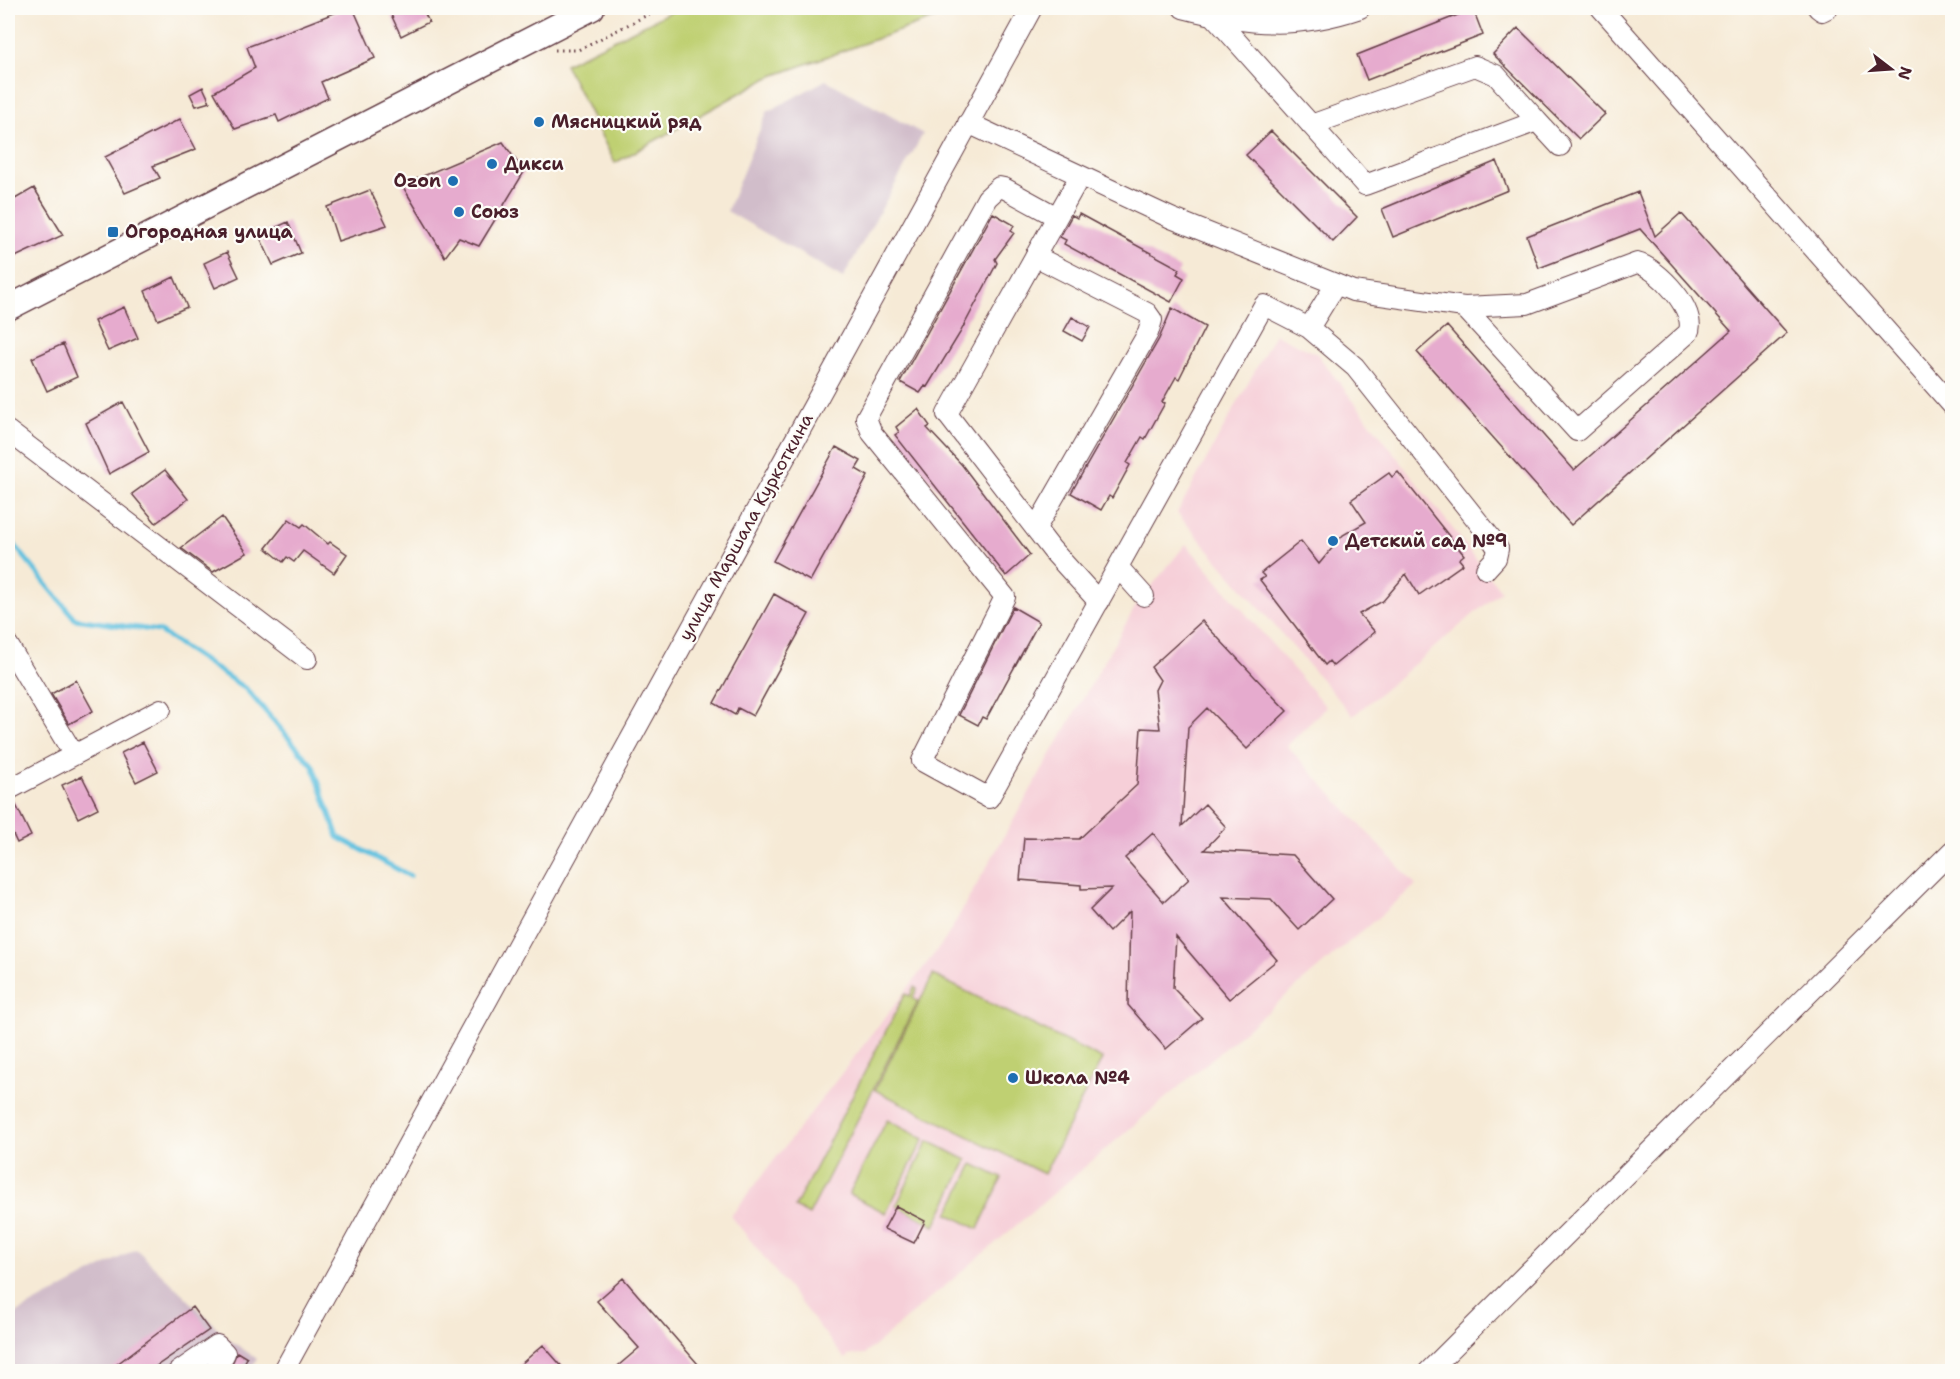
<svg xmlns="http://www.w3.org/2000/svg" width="1960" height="1379" viewBox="0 0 1960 1379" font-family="'Shantell Sans',sans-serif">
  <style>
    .built { fill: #f6cfd8 }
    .industrial { fill: #d1bdca }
    .green { fill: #bfd072; stroke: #84784e; stroke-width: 1.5 }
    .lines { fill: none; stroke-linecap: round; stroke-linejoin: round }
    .stream { stroke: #61c1df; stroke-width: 5 }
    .building { fill: #e6abce; fill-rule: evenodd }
    .minor-casing { stroke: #643d45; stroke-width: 22 }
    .major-casing { stroke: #643d45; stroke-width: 27 }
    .path { stroke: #643d45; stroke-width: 3; stroke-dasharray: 1.5 4.5; stroke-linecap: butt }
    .minor { stroke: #fff; stroke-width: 20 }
    .major { stroke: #fff; stroke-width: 24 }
    .poi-dot { fill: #1f6fb2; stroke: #fdfcf7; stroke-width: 2 }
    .labels { text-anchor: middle; stroke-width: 4.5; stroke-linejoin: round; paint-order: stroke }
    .poi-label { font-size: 18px; font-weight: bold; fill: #4a1f2b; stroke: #fdfcf7; text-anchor: start }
    .street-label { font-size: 18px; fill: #4a1f2b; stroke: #fdfcf7 }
  </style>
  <rect width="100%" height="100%" fill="#fdfcf7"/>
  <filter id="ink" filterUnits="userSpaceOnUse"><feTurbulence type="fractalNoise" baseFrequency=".0167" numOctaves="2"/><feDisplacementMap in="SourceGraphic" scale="12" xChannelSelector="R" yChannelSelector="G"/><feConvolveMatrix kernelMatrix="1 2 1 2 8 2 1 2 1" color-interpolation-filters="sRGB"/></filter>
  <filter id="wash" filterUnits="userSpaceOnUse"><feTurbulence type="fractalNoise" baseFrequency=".008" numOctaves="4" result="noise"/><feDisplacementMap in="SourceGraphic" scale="24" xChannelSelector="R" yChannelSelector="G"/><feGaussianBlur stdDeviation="1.35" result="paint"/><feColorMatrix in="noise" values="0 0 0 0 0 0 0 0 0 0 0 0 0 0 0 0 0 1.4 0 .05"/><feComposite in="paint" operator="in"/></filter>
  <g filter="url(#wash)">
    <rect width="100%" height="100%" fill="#f6ead6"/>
    <path class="built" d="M1275,334L1317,354L1501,591L1353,716L1177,513Z
      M1186,544L1326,707L1287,746L1416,885L865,1354L849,1355L845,1359L731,1216L945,940L1137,604Z"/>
    <path class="industrial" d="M826,80L923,134L843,278L727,211L767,112Z
      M136,1249L230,1340L257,1359L249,1371L8,1372V1318Z"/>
    <path class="green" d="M678,8H963L767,78L615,163L565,64Z
      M933,975L1102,1059L1044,1174L875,1090Z
      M914,987L917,989L913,998L918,1001L809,1215L795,1207L905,994L910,996Z
      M887,1120L924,1139L886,1213L849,1194Z
      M928,1141L967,1160L935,1226L896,1206Z
      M973,1164L1002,1178L978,1229L948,1214Z"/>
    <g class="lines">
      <path class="stream" d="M8,537L75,619L159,631L246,689L313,766L338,837L410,876"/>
    </g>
    <g id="blocks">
      <path class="building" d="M347,8H353L375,58L321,82L328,98L279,122L276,115L235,129L214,92L255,68L247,47Z
        M388,8H422L429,22L401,36Z
        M1473,9L1483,35L1367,80L1357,55Z
        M1518,28L1605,114L1579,139L1493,54Z
        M203,87L210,102L196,106L190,94Z
        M180,119L196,149L153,166L160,178L125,193L105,157Z
        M1271,131L1357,217L1333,242L1246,155Z
        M503,142L524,172L479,246L459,238L445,257L402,185Z
        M1497,161L1508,190L1393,237L1382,209Z
        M34,188L63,235L13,258L8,248V203Z
        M370,190L387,225L338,241L327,207Z
        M1638,192L1655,236L1681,213L1787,333L1571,525L1417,352L1447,326L1574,470L1731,331L1640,229L1539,268L1527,236Z
        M993,213L1014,225L1011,231L1014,233L995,259L997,263L960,333L927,387L925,386L920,393L900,382Z
        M1079,214L1180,269L1177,274L1184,278L1171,302L1064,244L1066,240L1060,237L1072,215L1077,218Z
        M288,222L301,253L273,265L259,235Z
        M227,252L239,277L215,288L204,263Z
        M174,277L187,307L158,320L145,291Z
        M124,307L138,338L108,351L94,321Z
        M1172,308L1205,327L1179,379L1176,377L1162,402L1165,403L1145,439L1142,437L1127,463L1130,465L1112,498L1109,496L1101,510L1071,493L1159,339Z
        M1072,317L1090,327L1082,341L1064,331Z
        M63,344L77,377L47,391L32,358Z
        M123,402L149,452L109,474L86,423Z
        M918,409L930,426L927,428L962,465L1030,555L1006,576L895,435L899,432L896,427Z
        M836,447L861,461L856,469L868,476L810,581L773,561Z
        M165,470L188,499L156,523L132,494Z
        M1398,472L1464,555L1459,559L1463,564L1419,595L1406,574L1383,601L1359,614L1375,632L1333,666L1329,661L1325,665L1260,580L1265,577L1261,573L1301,541L1319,564L1343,535L1366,522L1351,500L1389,473L1392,477Z
        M222,517L247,553L213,572L181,548Z
        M289,519L301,527L304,524L328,544L330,542L347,554L334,573L303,551L294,562L287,557L283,562L266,548Z
        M774,594L809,614L753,716L738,708L735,715L714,703Z
        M1013,607L1039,622L986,719L982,717L978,725L959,715Z
        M1202,621L1287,711L1247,749L1207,708L1188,727L1182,826L1205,804L1226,827L1204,850L1293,855L1332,899L1299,930L1271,899L1223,897L1277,960L1229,999L1176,937L1173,988L1202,1018L1166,1049L1128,1005L1130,911L1109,932L1090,910L1112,888L1081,889V885L1020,880L1024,838L1079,839L1137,785L1141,728L1160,729L1155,690L1160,680L1151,667ZM1153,833L1189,879L1164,902L1125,858Z
        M76,680L93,711L69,724L51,694Z
        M143,742L158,771L136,782L121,753Z
        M82,776L98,808L78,818L62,785Z
        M14,801L31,836L17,843L8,824V802Z
        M896,1206L925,1221L914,1243L884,1229Z
        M623,1278L704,1371H612L639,1348L597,1301Z
        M192,1307L209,1330L149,1371H108Z
        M543,1345L566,1371H513Z
        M237,1352L247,1358L240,1371H229Z"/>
    </g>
  </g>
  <g filter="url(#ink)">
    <use href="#blocks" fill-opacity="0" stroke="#643d45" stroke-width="1.5"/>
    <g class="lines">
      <defs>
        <path id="minor" d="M1183,8C1249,25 1295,30 1360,8
          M1601,8L1952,405
          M1818,8L1822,11L1828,8
          M1213,15L1365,185L1537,121L1560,146
          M968,123L1171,218L1353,291L1464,307L1577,431L1688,333C1699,312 1657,267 1637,263L1527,304L1464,307
          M1311,125L1475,66L1496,75L1537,121
          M1080,176L1057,217L1004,188L999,187L987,198L866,418L872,433L1005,597L922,761L989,798L1264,305L1309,328L1336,284
          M1057,217L947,414L1052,550L1099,602
          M1035,256L1147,313L1152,320L1148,333L1036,528
          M1309,328L1355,367L1491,538L1498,549L1496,558L1486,569
          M8,431L307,659
          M1118,567L1144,596
          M8,645L74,755
          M8,790L161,709
          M178,1372L217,1345L225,1353L215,1372
          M283,1372L1032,8
          M1428,1372L1952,851"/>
        <path id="major" d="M8,308L592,8"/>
      </defs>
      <use href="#minor" class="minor-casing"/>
      <use href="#major" class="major-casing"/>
      <path class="path" d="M555,50H578L661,8"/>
      <use href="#minor" class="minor"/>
      <use href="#major" class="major"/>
    </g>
  </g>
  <g class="poi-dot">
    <circle cx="539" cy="122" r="6"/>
    <circle cx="492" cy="164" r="6"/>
    <circle cx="453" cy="181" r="6"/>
    <circle cx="459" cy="212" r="6"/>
    <rect x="107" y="226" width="12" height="12" rx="3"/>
    <circle cx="1333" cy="541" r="6"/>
    <circle cx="1013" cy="1078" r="6"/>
  </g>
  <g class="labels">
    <g class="poi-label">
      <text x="551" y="128">Мясницкий ряд</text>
      <text x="504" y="170">Дикси</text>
      <text x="441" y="187" text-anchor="end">Ozon</text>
      <text x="471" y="218">Союз</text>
      <text x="125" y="238">Огородная улица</text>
      <text x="1345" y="547">Детский сад №9</text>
      <text x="1025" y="1084">Школа №4</text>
    </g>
    <g class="street-label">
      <text transform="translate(746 527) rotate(-61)" y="6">улица Маршала Куркоткина</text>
    </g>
  </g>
  <rect width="1960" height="1379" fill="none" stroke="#fdfcf7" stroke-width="30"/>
  <g transform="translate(1891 69) rotate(107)" stroke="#fdfcf7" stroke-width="4.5" paint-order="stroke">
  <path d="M0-4.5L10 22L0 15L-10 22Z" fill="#4a1f2b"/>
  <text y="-9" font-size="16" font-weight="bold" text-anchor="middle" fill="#4a1f2b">N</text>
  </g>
</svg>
